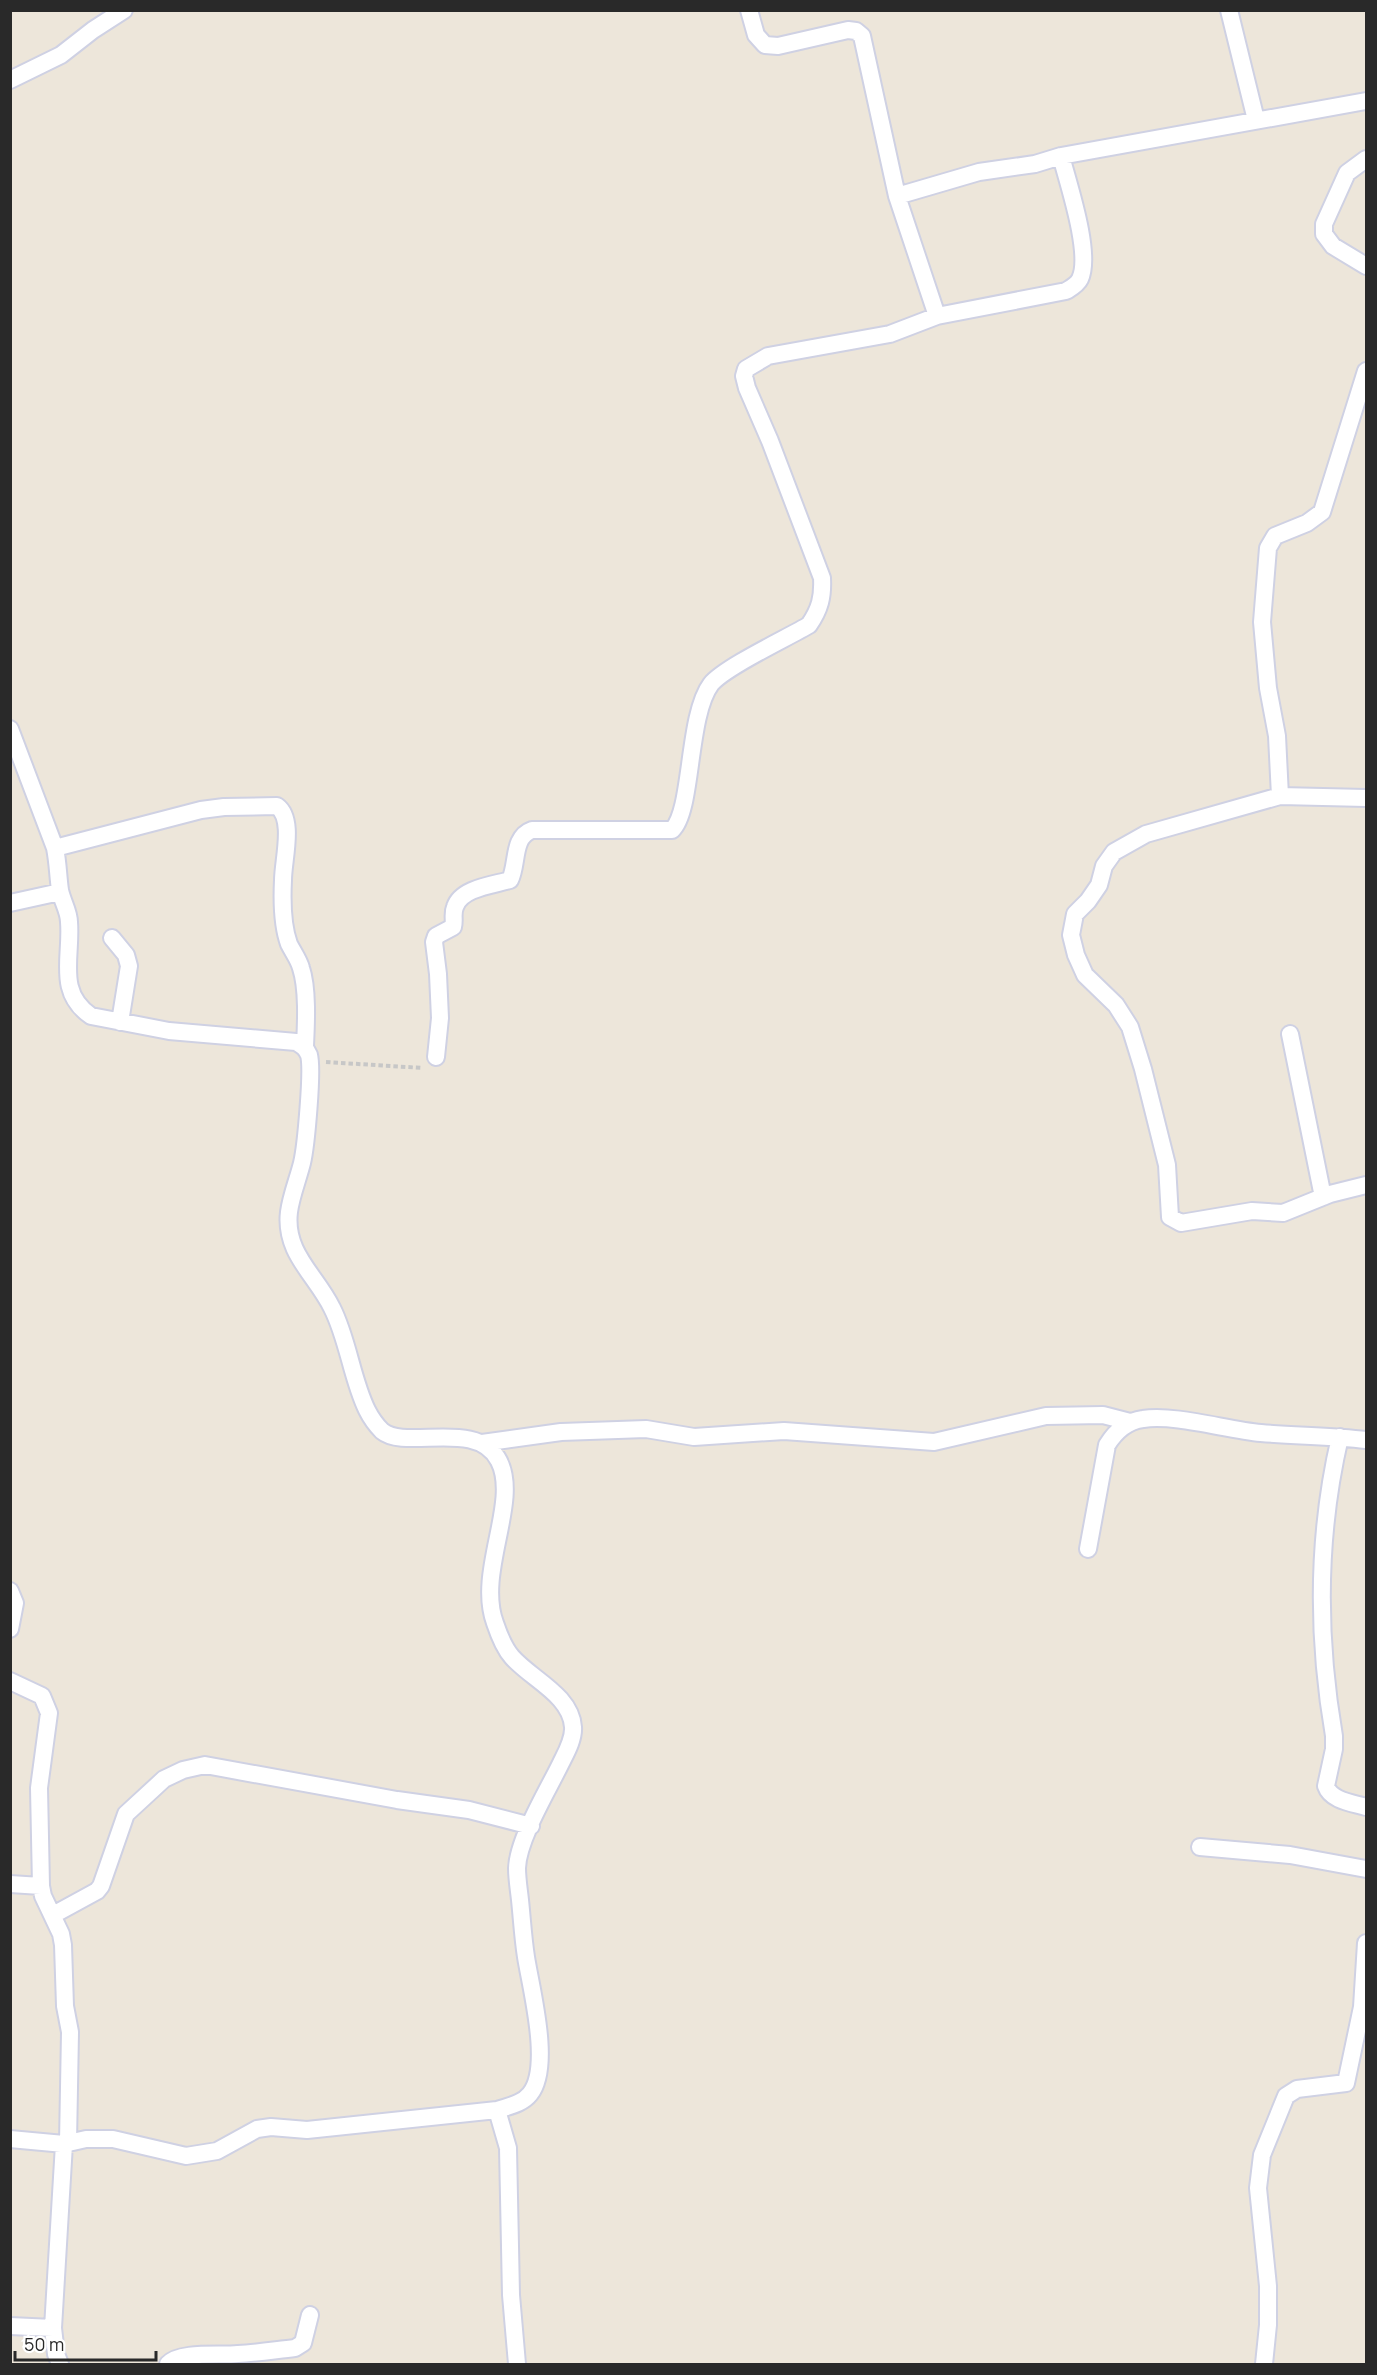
<svg xmlns="http://www.w3.org/2000/svg" width="1377" height="2375" viewBox="0 0 1377 2375" font-family="Manrope,sans-serif">
  <style>
    .lines { fill: none; stroke-linecap: round; stroke-linejoin: round }
    .street-casing { stroke: #cfd1e3; stroke-width: 20 }
    .path { stroke: #c7c7c7; stroke-width: 4; stroke-dasharray: 4.5 3; stroke-linecap: butt }
    .street { stroke: #fff; stroke-width: 16 }
  </style>
  <rect width="100%" height="100%" fill="#ede6da"/>
  <g class="lines">
    <defs>
      <path id="street" d="M749,10L756,35L765,45L778,46L848,30L856,31L862,36L897,196L937,316
        M1229,10L1256,120
        M10,80L61,55L93,30L124,10
        M1366,159L1347,173L1324,224V234L1333,246L1366,266
        M897,196L979,172L1035,164L1061,156
        M10,729L55,848C58,863 58,876 60,890C62,901 69,911 69,922C72,957 56,992 91,1016L169,1031L296,1042C303,1046 306,1048 309,1055C313,1070 306,1146 302,1163C298,1179 291,1196 289,1212C284,1253 316,1275 332,1308C348,1339 352,1380 367,1410C370,1416 377,1426 382,1431C406,1451 478,1418 499,1461C520,1502 476,1572 495,1623C499,1635 504,1648 512,1657C531,1679 571,1695 573,1727C574,1739 566,1753 561,1763C548,1790 518,1839 517,1868C517,1879 519,1890 520,1900C522,1919 523,1938 526,1957C531,1989 552,2067 530,2094C522,2104 509,2106 497,2110L307,2130L271,2127L257,2129L217,2151L186,2156L113,2139H86L64,2144L10,2139
        M1280,796L1277,736L1268,688L1262,622L1268,548L1275,536L1307,523L1322,512L1366,371
        M1366,798L1280,796L1146,834L1114,852L1104,866L1099,885L1088,901L1075,914L1071,935L1076,955L1085,975L1116,1005L1130,1027L1143,1069L1167,1165L1170,1217L1181,1223L1252,1211L1283,1213L1330,1194L1366,1185
        M55,848L201,810L224,807L277,806C295,819 283,860 283,880C282,900 282,925 289,944C293,952 299,960 301,968C308,989 306,1025 305,1046
        M10,903L60,892
        M112,938L126,955L129,966L120,1022
        M1290,1034L1323,1197
        M436,1057L440,1018L438,974L434,942L436,936L453,927C455,920 452,914 455,907C461,888 493,885 510,880C518,864 512,837 532,830H672C693,811 687,716 711,684C725,667 787,638 809,625C820,609 823,597 822,578L770,441L747,388L744,376L746,369L768,356L890,334L937,316L1066,291C1071,288 1077,285 1080,279C1092,254 1068,183 1061,156L1366,101
        M1340,1437C1317,1535 1317,1637 1334,1736V1749L1326,1786C1331,1801 1353,1803 1366,1807
        M482,1443L561,1432L646,1429L694,1437L784,1431L934,1442L1046,1416L1103,1415L1130,1422
        M1088,1549L1107,1445C1115,1432 1127,1421 1143,1419C1175,1414 1227,1430 1261,1433C1296,1436 1331,1436 1366,1440
        M10,1591L15,1603L10,1629
        M10,1681L42,1696L49,1713L39,1788L41,1886L43,1896L61,1934L63,1945L65,2006L70,2032L68,2143
        M1200,1847L1290,1855L1366,1869
        M10,1884L41,1886
        M53,1915L97,1891L101,1886L126,1814L164,1779L183,1770L205,1765L397,1800L469,1810L531,1826
        M497,2110L508,2148L511,2295L517,2364
        M10,2326L53,2328
        M60,2364L56,2354L53,2328L64,2144
        M168,2364C180,2351 220,2356 238,2354C257,2353 276,2350 295,2348L303,2343L310,2315
        M1264,2364L1268,2325V2286L1258,2188L1262,2155L1286,2096L1297,2089L1346,2083L1362,2007L1366,1943"/>
    </defs>
    <use href="#street" class="street-casing"/>
    <path class="path" d="M326,1062L423,1068"/>
    <use href="#street" class="street"/>
  </g>
  <rect width="1377" height="2375" fill="none" stroke="#292929" stroke-width="24"/>
  <path d="M15 2351v9h141v-9" fill="none" stroke="#292929" stroke-width="3"/>
  <text x="24" y="2351" font-size="18" fill="#292929" stroke="#ffffff" stroke-width="4.5" paint-order="stroke">50 m</text>
</svg>
